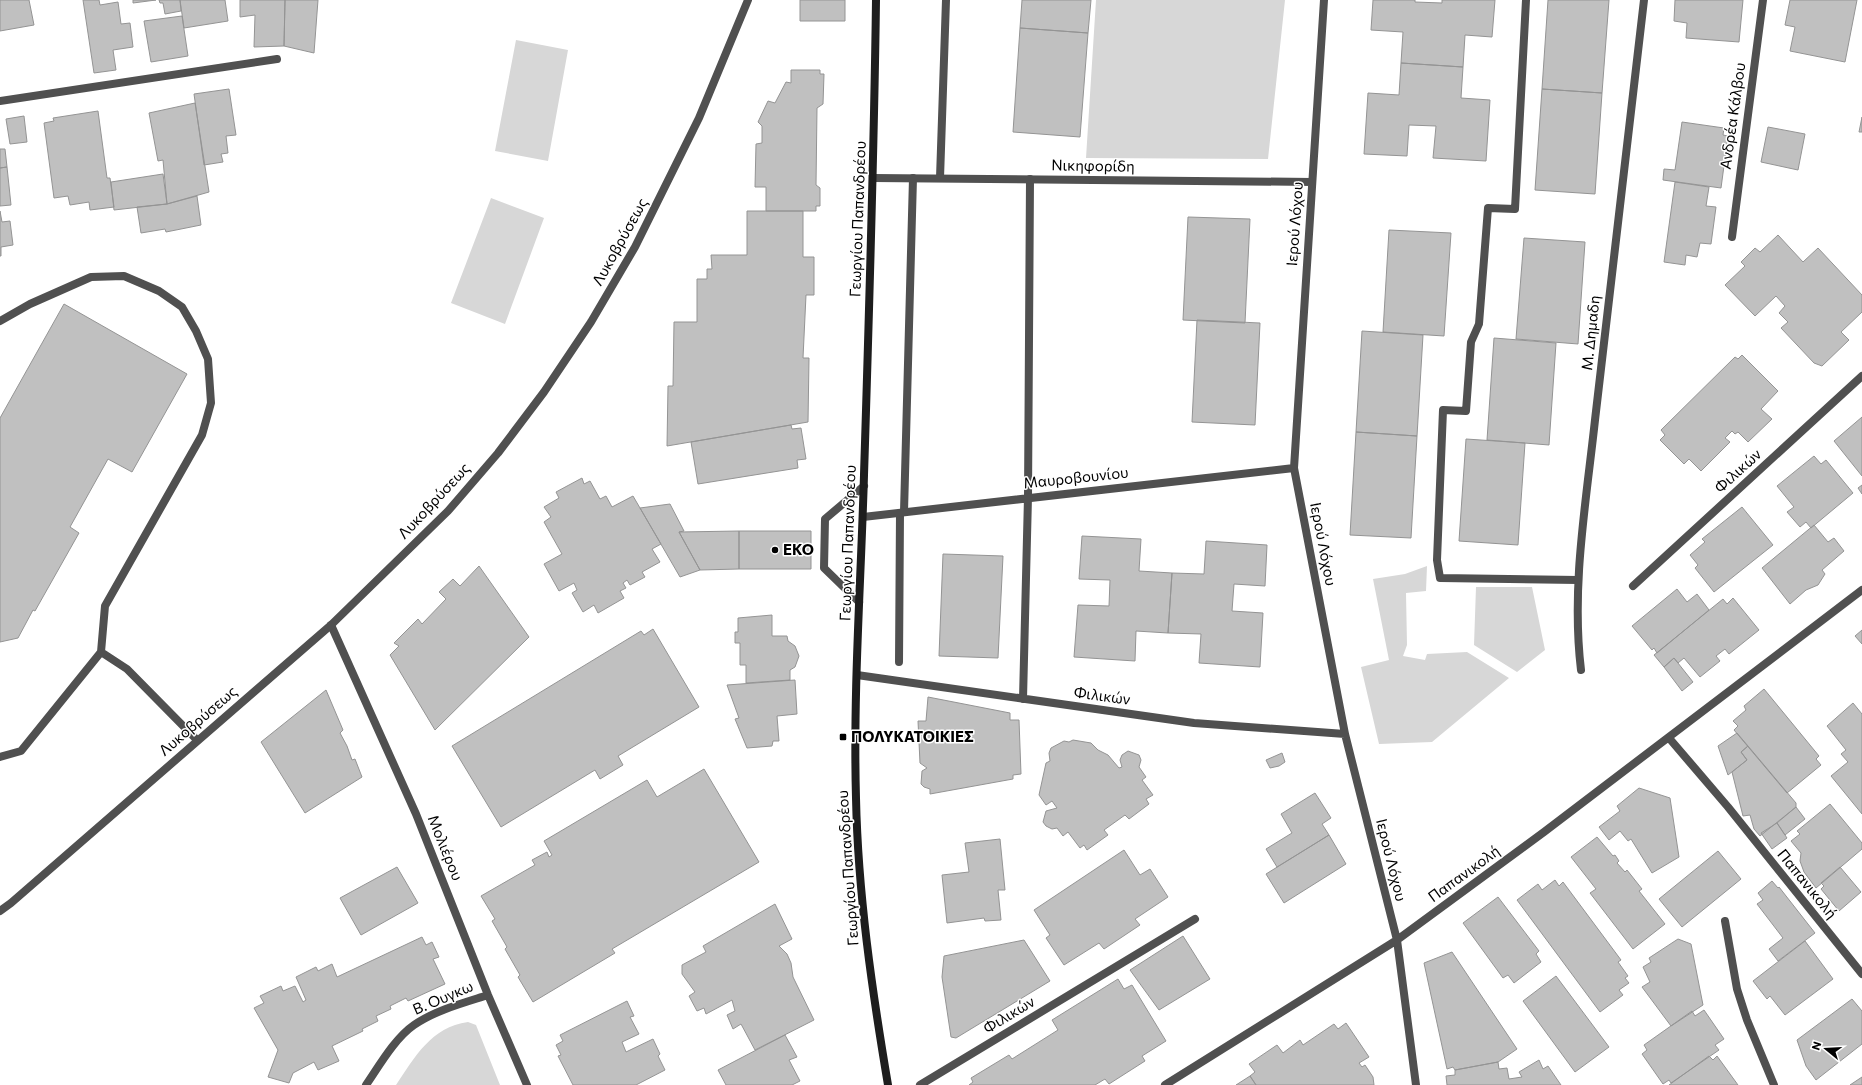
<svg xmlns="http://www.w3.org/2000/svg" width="1862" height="1085" viewBox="0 0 1862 1085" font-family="Commissioner,sans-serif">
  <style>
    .green { fill: #d7d7d7 }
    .building { fill: #c0c0c0; stroke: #949494 }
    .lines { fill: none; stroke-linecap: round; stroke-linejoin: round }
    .service { stroke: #505050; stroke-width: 8 }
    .pedestrian { stroke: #505050; stroke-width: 8 }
    .minor { stroke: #505050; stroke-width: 8 }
    .tertiary { stroke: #505050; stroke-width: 8 }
    .secondary { stroke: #1d1d1d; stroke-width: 8 }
    .poi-dot { fill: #000; stroke: #fff; stroke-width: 1.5 }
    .labels { text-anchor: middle; stroke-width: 3; stroke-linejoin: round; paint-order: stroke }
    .street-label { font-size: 15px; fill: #000; stroke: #fff }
    .poi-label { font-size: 15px; font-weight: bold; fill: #000; stroke: #fff; text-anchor: start }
  </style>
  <rect width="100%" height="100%" fill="#fff"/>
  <path class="green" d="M1096,0H1285L1268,159L1086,158Z
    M516,40L568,50L548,161L495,151Z
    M491,198L544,218L505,324L451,303Z
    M1427,566L1426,591L1406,593L1407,645L1403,656L1425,660L1427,654L1467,652L1509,678L1432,742L1379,744L1361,667L1389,660L1373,579L1405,574Z
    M1476,587H1532L1545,650L1517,672L1474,645Z
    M468,1022L476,1025L500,1085H396C415,1057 431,1027 468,1022Z"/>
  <path class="building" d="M0,0H29L34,25L0,31Z
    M83,0H99L100,5L118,2L121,24L130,23L133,47L113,50L116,70L94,73Z
    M133,0H156L133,3Z
    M159,0H180L181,11L165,14L163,3H160Z
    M180,0H225L228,21L184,28Z
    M240,0H285L284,46L254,47L255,15L240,17Z
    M285,0H318L314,53L284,46Z
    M800,0H845V21H800Z
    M1022,0H1091L1088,33L1020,28Z
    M1373,0H1415V2L1442,3V0H1495L1492,37L1465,35L1463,67L1401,63L1403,32L1371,30Z
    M1548,0H1609L1602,93L1542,89Z
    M1675,0H1743L1739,42L1686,38L1687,23L1674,21Z
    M1790,0H1857L1845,62L1790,51L1795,27L1785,25Z
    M182,16L188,56L151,62L144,21Z
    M1020,28L1088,33L1080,137L1013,132Z
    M1401,63L1463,67L1461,98L1490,100L1486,161L1433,158L1436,126L1409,125L1407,156L1364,154L1368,93L1399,95Z
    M791,70H820V74H824L823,104L817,108L816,185L820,188V206H816V211H766V187H755L756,144L762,143V126L758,122L768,101L775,103L786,82L791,83Z
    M229,89L236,135L226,136L228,153L221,154L223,162L204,165L194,94Z
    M1542,89L1602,93L1595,194L1535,190Z
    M195,103L209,192L167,204L163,160L158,161L149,113Z
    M98,111L107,178H110L114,207L90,210L89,202L70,205L68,196L54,198L44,123L54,121L53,118Z
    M24,116L27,142L10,144L6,119Z
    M1862,117V132H1859Z
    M1682,122L1724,128L1723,135L1728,136L1721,188L1663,180L1664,169L1675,170Z
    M1768,127L1805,134L1798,170L1761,162Z
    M0,149H5L7,167L0,168Z
    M7,167L11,205L0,206V168Z
    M163,174L167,204L114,210L111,182Z
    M1675,182L1709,187L1706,206L1716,207L1711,244L1700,243L1697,257L1686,255L1685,265L1664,262Z
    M197,196L201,225L166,232L165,229L141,233L137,207L167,204Z
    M0,211L2,222L10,221L13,245L1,247V256H0Z
    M747,211H803V257H814V295H806L803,358H809L808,422L667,446L668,386H673L674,322H697V279H707V269H712L711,255H747Z
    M1188,217L1250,219L1245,323L1183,320Z
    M1389,230L1451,233L1444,336L1383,332Z
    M1778,235L1803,262L1818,248L1862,295V312L1841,332L1849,340L1822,366L1814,363L1781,328L1788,322L1779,313L1785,306L1776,296L1755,316L1725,285L1745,266L1741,262L1755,248L1760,252Z
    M1524,238L1585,242L1578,344L1516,339Z
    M64,304L187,374L132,472L108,459L70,527L79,533L35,611L33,610L18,638L0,642V418Z
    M1197,320L1260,323L1255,425L1192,422Z
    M1362,331L1423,335L1417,436L1356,432Z
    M1494,338L1556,343L1549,445L1487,440Z
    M1742,355L1778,391L1761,409L1772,419L1748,442L1738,432L1735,434L1732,431L1725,438L1730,442L1701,471L1689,459L1684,464L1660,440L1665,435L1661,430L1735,357L1738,359Z
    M1862,417V476L1834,441Z
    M791,425L792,429L801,428L806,459L797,460L798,468L698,484L691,442Z
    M1356,432L1417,436L1411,538L1350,535Z
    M1466,439L1525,443L1518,545L1459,541Z
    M1814,456L1821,464L1826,460L1853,493L1811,528L1806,522L1800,527L1787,512L1794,507L1777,486Z
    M582,478L584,484L590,481L600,499L606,496L612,507L633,496L661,544L652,549L660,562L642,572L645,577L630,585L627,580L623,583L626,588L620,591L624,598L598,613L594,605L583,612L572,593L577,590L574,583L559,591L544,564L562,554L544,522L551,517L544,507L559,498L556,492Z
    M1862,485V494L1858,488Z
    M670,504L684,531L679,532L700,570L680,577L640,508Z
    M1742,507L1773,545L1714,592L1695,568L1698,565L1690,555L1705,542L1702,539Z
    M1814,525L1828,542L1834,538L1844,551L1822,570L1825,574L1818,585L1806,590L1790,604L1762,568Z
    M739,531H811V569H739Z
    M739,531V569L700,570L679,532Z
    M1082,536L1141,539L1139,571L1172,573L1168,633L1136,631L1135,661L1074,657L1078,605L1109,606L1110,580L1079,579Z
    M1206,541L1267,545L1265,586L1234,584L1232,611L1263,613L1260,667L1199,663L1201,634L1168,633L1172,573L1204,574Z
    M943,554L1003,556L998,658L939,656Z
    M479,566L529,637L435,730L390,655L399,646L394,643L418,619L422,624L446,599L439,592L453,579L460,586Z
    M1677,589L1687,602L1697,594L1709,610L1657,653L1654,648L1652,650L1632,626Z
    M1733,598L1759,630L1729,654L1725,649L1716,656L1720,661L1700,677L1684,658L1678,663L1674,658L1664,667L1654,655L1723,599L1727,604Z
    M772,615V636H787L788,641L795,646L799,656L795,667L790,670V680L746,683V665H740V643H735V632H738V618Z
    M653,629L699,707L618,756L623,765L600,779L595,770L501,827L452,746L641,631L644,635Z
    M1862,630V644L1855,636Z
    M1674,658L1693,682L1682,691L1664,667Z
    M795,680L797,714L777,716L779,741H773L772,746L747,748L735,719L739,718L727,685Z
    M1764,689L1819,756L1816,759L1821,765L1787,793L1734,730L1738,726L1733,721L1746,710L1744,706Z
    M326,690L343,730L340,733L347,746L352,760L355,759L362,777L305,813L261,742Z
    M928,697L1010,713V720H1019L1021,774L1013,775V779L930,794V789L924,787L921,784L922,771L927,768L920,763L918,721H926Z
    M1853,703L1862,714V814L1831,776L1848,762L1841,754L1846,750L1827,726Z
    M1737,733L1748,746L1741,752L1747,760L1728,775L1718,746Z
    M1073,740L1091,743L1098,750L1108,755L1119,768L1122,767L1120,760L1122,755L1128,751L1139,755L1141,760L1139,767L1146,777L1142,780L1153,795L1146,799L1149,804L1129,819L1125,815L1104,830L1108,835L1087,850L1084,845L1080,848L1068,832L1063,836L1057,828L1052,829L1046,826L1043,822L1046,811L1057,808L1052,801L1046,805L1039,795L1046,763L1050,761L1049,753L1051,748L1064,741L1069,742Z
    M1748,746L1796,803V807L1760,836L1754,829L1750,815L1743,816L1732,772L1747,760L1741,752Z
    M1282,753L1285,762L1279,766L1270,768L1266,760Z
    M704,769L759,862L612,949L615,953L533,1002L518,977L520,975L505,949L507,947L492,921L495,919L481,896L535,865L532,860L547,852L549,857L552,855L544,841L647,780L657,797Z
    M1639,788L1670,798L1679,857L1652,873L1631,839L1628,841L1620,831L1609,840L1599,827L1620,811L1617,806Z
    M1315,793L1331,818L1322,824L1329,835L1277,867L1266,849L1292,833L1281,814Z
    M1830,804L1862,843V849L1816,888L1804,872L1800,861L1801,853L1791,841L1800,834L1797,831Z
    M1796,807L1805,819L1785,835L1777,823Z
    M1777,823L1787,838L1772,849L1761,833Z
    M1329,835L1346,864L1284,903L1266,874Z
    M1597,837L1613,856L1615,855L1619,861L1617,863L1625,872L1627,870L1642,889L1639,891L1665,924L1633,949L1590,893L1596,889L1571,857Z
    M1000,839L1005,890H998L1001,920L985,921L984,918L947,923L942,875L969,872L965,843Z
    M1124,850L1140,875L1150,869L1168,897L1135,919L1140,925L1104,949L1099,943L1064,965L1046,938L1050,935L1034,910Z
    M1718,851L1741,879L1682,927L1659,899Z
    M397,867L418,903L361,935L340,898Z
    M1840,867L1861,892L1839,911L1821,889L1824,886L1821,883Z
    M1555,880L1559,886L1563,882L1621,960L1618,962L1628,976L1625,978L1629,983L1619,990L1623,995L1600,1012L1517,900L1538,884L1542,890Z
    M1772,881L1778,888L1779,887L1815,933L1778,961L1769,949L1783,938L1757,904L1763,900L1758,893Z
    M1498,897L1539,951L1536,954L1541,962L1514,983L1508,975L1503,978L1463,923Z
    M775,904L792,939L779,946L787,954L791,963L793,977L814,1020L755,1050L741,1024L733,1029L727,1015L735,1011L732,1000L706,1014L704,1008L697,1011L689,996L695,992L682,974V965L706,952L703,946Z
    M1183,936L1210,979L1159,1010L1130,970Z
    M422,937L426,945L432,942L439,957L433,959L445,984L408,1001L406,998L390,1006L391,1009L376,1016L378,1021L362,1029L363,1031L332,1046L339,1061L318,1070L314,1062L293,1073L289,1083L268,1077L278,1050L254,1008L264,1003L260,996L281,986L283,991L295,986L303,1002L306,1000L296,977L316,967L318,971L332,964L337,977Z
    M1678,939L1691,944L1703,1005L1671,1026L1642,987L1650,982L1643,967L1651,962L1649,958Z
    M1024,940L1050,981L956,1038L951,1037L942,977L944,956Z
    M1805,941L1833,979L1785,1015L1770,996L1767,999L1753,981Z
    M1452,952L1517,1049L1498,1062L1455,1070L1453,1067L1447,1069L1424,963Z
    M1556,976L1609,1047L1575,1072L1523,1001Z
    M1118,979L1124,989L1132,985L1166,1041L1142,1056L1145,1061L1109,1084L1105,1079L1095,1085H969L973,1082L971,1078L1009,1055L1012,1059L1058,1030L1052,1020Z
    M1852,999L1862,1011V1044L1816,1080L1806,1066L1797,1040Z
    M627,1001L634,1016L630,1017L639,1034L622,1042L626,1052L653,1039L660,1054L658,1056L665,1070L636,1085H573L558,1056L561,1055L556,1045L563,1041L560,1035Z
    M1704,1010L1724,1039L1715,1045L1719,1050L1671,1083L1669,1080L1663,1084L1642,1054L1647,1050L1644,1045L1692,1011L1695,1016Z
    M1346,1023L1369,1057L1359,1063L1362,1067L1365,1065L1373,1077L1374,1085H1256L1250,1076L1255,1072L1249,1064L1277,1045L1283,1053L1300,1040L1303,1045L1334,1024L1338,1029Z
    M785,1035L797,1057L789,1060L800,1081L792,1085H726L718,1070Z
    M1709,1056L1713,1060L1717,1056L1738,1085H1669Z
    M1539,1060L1543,1069L1548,1066L1561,1085H1447L1446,1076L1455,1075V1070L1498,1062L1499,1069L1507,1068L1509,1079L1522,1077L1519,1072Z
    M1250,1076L1256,1085H1236Z
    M1862,1077V1085H1850Z"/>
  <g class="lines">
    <path class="service" d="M0,321L30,304L91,277L124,276L159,291L182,307L196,331L208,359L211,403L202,435L105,606L101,652L21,751L0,757
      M859,602L824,568L825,519L864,486
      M101,652L127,669L197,740
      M920,1085L1195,919"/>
    <path class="pedestrian" d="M1526,0L1515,209L1488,208L1479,324L1471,342L1466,411L1443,410L1437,560L1440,578L1578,580
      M940,178L946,0
      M1028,497L1030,179
      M904,512L913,178
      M899,662L900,513"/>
    <path class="minor" d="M1324,0L1294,468L1345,734L1397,940L1416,1085
      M0,101L277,59
      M873,178L1312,182
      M1732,237L1763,0
      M863,517L1294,468
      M1633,586L1862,376
      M331,625L416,814L488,995L527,1085
      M1581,670C1571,587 1586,503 1595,420C1610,280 1627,140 1644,0
      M857,675L1194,723L1345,734
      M1023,699L1028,497
      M1669,738L1728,807L1862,974
      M1725,921L1737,989L1747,1020L1774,1085
      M366,1085C379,1066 395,1038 414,1025C436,1010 463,1003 488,995
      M1165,1085L1397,940L1544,832L1862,590"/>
    <path class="tertiary" d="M0,911L11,903L331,625L448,511L498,453L544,392L591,322L635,247L699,118L748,0"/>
    <path class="secondary" d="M876,0C874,158 869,317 864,475C861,582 853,690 856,798C858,894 872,990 888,1085"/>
  </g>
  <g class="poi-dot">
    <circle cx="775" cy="550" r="4"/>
    <rect x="839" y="733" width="8" height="8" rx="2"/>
  </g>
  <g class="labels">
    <g class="street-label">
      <text transform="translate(1733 116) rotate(-82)" y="5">Ανδρέα Κάλβου</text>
      <text transform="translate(1093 166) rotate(1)" y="5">Νικηφορίδη</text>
      <text transform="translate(858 219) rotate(-88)" y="5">Γεωργίου Παπανδρέου</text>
      <text transform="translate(1295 224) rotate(-86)" y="5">Ιερού Λόχου</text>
      <text transform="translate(620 242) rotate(-61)" y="5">Λυκοβρύσεως</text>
      <text transform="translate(1591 333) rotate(-84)" y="5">Μ. Δημαδη</text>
      <text transform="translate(1738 471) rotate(-42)" y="5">Φιλικών</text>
      <text transform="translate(1076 478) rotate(-6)" y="5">Μαυροβουνίου</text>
      <text transform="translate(434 501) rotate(-47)" y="5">Λυκοβρύσεως</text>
      <text transform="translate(848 543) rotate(-88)" y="5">Γεωργίου Παπανδρέου</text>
      <text transform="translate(1323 544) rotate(79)" y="5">Ιερού Λόχου</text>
      <text transform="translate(1102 696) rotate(8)" y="5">Φιλικών</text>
      <text transform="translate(198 721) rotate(-41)" y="5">Λυκοβρύσεως</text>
      <text transform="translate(445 848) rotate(68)" y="5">Μολιέρου</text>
      <text transform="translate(1391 860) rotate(76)" y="5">Ιερού Λόχου</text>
      <text transform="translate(848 868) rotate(-94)" y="5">Γεωργίου Παπανδρέου</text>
      <text transform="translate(1464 874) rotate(-36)" y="5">Παπανικολή</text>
      <text transform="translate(1807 884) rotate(51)" y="5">Παπανικολή</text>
      <text transform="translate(443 998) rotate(-23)" y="5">Β. Ουγκω</text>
      <text transform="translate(1009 1015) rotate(-31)" y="5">Φιλικών</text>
    </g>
    <g class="poi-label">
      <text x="783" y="555">EKO</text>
      <text x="851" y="742">ΠΟΛΥΚΑΤΟΙΚΙΕΣ</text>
    </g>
  </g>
  <g transform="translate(1826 1049) rotate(288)" stroke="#ffffff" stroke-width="3" paint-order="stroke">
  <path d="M0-3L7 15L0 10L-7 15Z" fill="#000000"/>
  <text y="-6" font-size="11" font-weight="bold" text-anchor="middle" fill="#000000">N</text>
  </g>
</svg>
